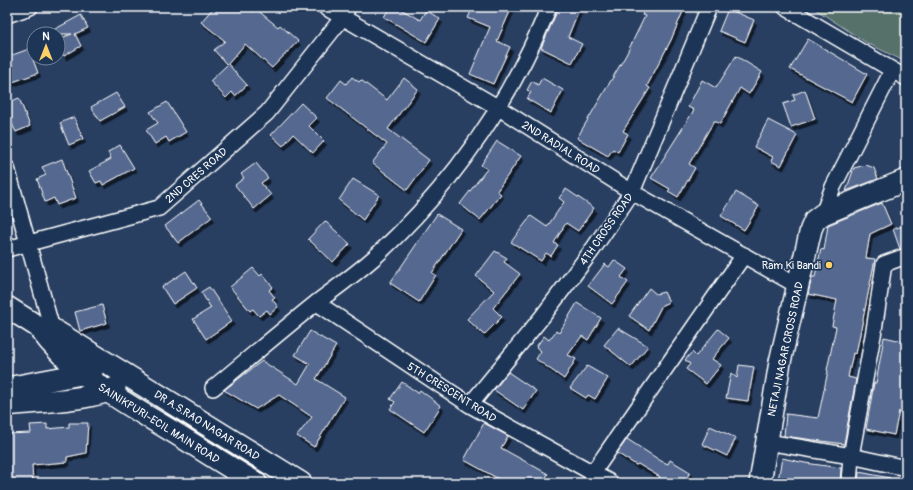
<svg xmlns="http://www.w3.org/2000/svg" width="913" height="490" viewBox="0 0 913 490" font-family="Pangolin,sans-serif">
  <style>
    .green { fill: #576f6b; stroke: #abb7b5 }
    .building { fill: #54688f; stroke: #fff; filter: url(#shadow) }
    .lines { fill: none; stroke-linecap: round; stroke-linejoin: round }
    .street-casing { stroke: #fff; stroke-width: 18 }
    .secondary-casing { stroke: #fff; stroke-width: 24 }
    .street { stroke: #1d3557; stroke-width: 15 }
    .secondary { stroke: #1d3557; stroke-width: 21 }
    .poi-dot { fill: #ffd166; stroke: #1d3557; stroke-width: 1.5 }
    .labels { text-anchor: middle; stroke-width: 3.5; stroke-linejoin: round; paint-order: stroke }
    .street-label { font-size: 11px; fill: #fff; stroke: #1d3557 }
    .poi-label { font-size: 11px; fill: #fff; stroke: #1d3557; text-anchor: end }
  </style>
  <defs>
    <filter id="shadow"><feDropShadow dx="2.5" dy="4" stdDeviation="0" flood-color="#0009"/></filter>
  </defs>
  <rect width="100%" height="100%" fill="#283f62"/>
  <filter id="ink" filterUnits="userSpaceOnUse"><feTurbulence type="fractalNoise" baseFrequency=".025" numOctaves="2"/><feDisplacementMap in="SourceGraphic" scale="8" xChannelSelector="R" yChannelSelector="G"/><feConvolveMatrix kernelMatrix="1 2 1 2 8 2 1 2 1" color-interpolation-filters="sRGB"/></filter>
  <g filter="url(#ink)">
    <path class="green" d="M812,7H906V53L902,60L867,43Z"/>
    <path class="building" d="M214,7H247L253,12L256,9L278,27L280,25L298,41L272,68L245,44L228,64L247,85L235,96L232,92L226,98L210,81L227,65L214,50L225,41L201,22Z
      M390,7H397L420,20L426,10L440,19L426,42L384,17Z
      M473,7H512L497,41L510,47L493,84L470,74L490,27L468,18Z
      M559,7H580L568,37L582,44L572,63L541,48Z
      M645,7H678L684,9L671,40L647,86L650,88L623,131L628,134L618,152L613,149L608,156L577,138L626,55L645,16L642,15Z
      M728,9L754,20L745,42L719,31Z
      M81,15L88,28L75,34L81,46L64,56L58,45V39L72,34H46Z
      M808,39L867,74L852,102L790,69Z
      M29,49L38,73L7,84V57Z
      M736,56L762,72L749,94L740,88L720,124L714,121L689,164L695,168L678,197L668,191L670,189L651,178L694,110L688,107L702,80L716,88Z
      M352,77L359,82L361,80L387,100L404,78L418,89L388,129L429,160L407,190L372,163L387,144L327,98L341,80L346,84Z
      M542,78L563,90L551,113L527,99L531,92L527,90L532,81L538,85Z
      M805,90L815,119L791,127L783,104L795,100L793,95Z
      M116,93L125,107L100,121L91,107Z
      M19,98L30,126L16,132L10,120L7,121V103Z
      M167,102L186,132L169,142L166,137L155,144L146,130L158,123L150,112Z
      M301,103L317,118L309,126L324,141L313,153L293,134L283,146L271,135Z
      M74,117L83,139L69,145L60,123Z
      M768,120L797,135L781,166L771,161L773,157L754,147Z
      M497,141L521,156L497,191L501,194L480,220L460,204L487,169L481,165Z
      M120,145L134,168L103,185L101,181L96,183L89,171L111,159L108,152Z
      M62,159L76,198L57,205L54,198L45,202L37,179L46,175L42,167Z
      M256,163L268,178L261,183L271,195L254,209L235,185L244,178L241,174Z
      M866,165L874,168L878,179L846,191L854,168Z
      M353,179L379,195L363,220L339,200Z
      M566,189L594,208L578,231L566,223L554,243L558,245L551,256L546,253L541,261L511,242L531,216L547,227L564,202L559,198Z
      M736,192L759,206L744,230L721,216Z
      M199,200L212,217L178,243L165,226Z
      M882,203L891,224L870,234L866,258L875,259L856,354L853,353L848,377L856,379L844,444L784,436L786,414L818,418L828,371L827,370L836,327L832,326L837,300L808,294L812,277H815L821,249L824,250L828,225Z
      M437,214L461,229L432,273L436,275L419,302L390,283Z
      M325,221L350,244L333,262L308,239Z
      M906,225V247L900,249L893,229Z
      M495,251L507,258L504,262L520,274L493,308L502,317L484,335L467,319L494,291L476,276Z
      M614,260L627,269L621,277L628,282L612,304L588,286L605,264L609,267Z
      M253,268L260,276L262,274L273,287L269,290L275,298L272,299L278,307L270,314L267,310L259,316L253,309L250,311L230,287Z
      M186,271L197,288L173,304L162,287Z
      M209,287L232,321L206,339L193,319L211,308L201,292Z
      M649,288L656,294L664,292L669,302L662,305L649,330L629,316Z
      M577,303L601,318L588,340L582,336L568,355L576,359L564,379L536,359L541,351L536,347L544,336L549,340L556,331L559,333Z
      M102,305L107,323L80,331L75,312Z
      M618,328L648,346L631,367L604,345Z
      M718,329L729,338L712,359L721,365L706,384L686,369L690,364L685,360L692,352L696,356Z
      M310,331L336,346L316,379L345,397L314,447L297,436L312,417L279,395L256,409L224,390L262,361L298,384L310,364L295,355Z
      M884,337L906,342V426L899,411L894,435L866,429L874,383H876Z
      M739,365L754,367L748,401L726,398L731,373L737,378Z
      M587,366L608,378L595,399L588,395L586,398L570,388Z
      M508,372L536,391L523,410L494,390Z
      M402,382L418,393L420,390L441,406L424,432L390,409L395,402L390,399Z
      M69,423H88L86,453L67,457V462L32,465L33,483H7V434L31,433L30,425L47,424V429L69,427Z
      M484,423L508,436L501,448L548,474L543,483H506L464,460Z
      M710,426L736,438L727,456L702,444Z
      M627,439L661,461L668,464L670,460L690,472L684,483H656L660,477L638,464L636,465L617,453Z
      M782,458L805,463L841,468L840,483H792L778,480Z
      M859,472L890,478V483H858Z"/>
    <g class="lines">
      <defs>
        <path id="street" d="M325,7L499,108L632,192L798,286
          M785,7L906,78
          M7,15L30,7
          M7,168L52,329L50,336
          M823,214L833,187L892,71
          M7,249L159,208L267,113L343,17L348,7
          M317,303L470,405L611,483
          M213,388C247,360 281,331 316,303C336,288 357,273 376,256C451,187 510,102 549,7
          M470,405L542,317L593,249L632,192L709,7
          M767,442L851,456L906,468
          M592,474L744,255
          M849,483L851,456L874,330L884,264L906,256"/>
        <path id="secondary" d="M7,307L37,326L52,329L301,483
          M39,328C69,370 112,395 155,421C189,441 222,463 256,483
          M7,388L92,372
          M7,405C34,402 93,400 115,388
          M760,483L780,362L811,229L815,220L823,214L906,180"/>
      </defs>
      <use href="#street" class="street-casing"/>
      <use href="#secondary" class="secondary-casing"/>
      <use href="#street" class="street"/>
      <use href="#secondary" class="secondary"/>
    </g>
  </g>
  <circle class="poi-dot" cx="829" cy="265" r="4"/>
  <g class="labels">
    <g class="street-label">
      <text transform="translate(561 147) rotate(32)" y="4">2ND RADIAL ROAD</text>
      <text transform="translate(196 175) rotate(-41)" y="4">2ND CRES ROAD</text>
      <text transform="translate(606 229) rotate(-55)" y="4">4TH CROSS ROAD</text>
      <text transform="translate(785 349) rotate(-78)" y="4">NETAJI NAGAR CROSS ROAD</text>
      <text transform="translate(452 392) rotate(32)" y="4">5TH CRESCENT ROAD</text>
      <text transform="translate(159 423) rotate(32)" y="4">SAINIKPURI-ECIL MAIN ROAD</text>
      <text transform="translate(207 425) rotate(32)" y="4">DR A.S.RAO NAGAR ROAD</text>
    </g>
    <g class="poi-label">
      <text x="821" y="269">Ram Ki Bandi</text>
    </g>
  </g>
  <rect width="913" height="490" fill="none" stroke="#1d3557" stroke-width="24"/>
  <rect x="12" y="12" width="889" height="466" fill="none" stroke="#fff" stroke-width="1.5" filter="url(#ink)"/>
  <g transform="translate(46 46)"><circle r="19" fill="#1d3557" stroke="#77869a"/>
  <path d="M0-3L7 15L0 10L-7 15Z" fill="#ffd166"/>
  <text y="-6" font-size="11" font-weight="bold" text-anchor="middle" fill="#ffffff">N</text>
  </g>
</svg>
